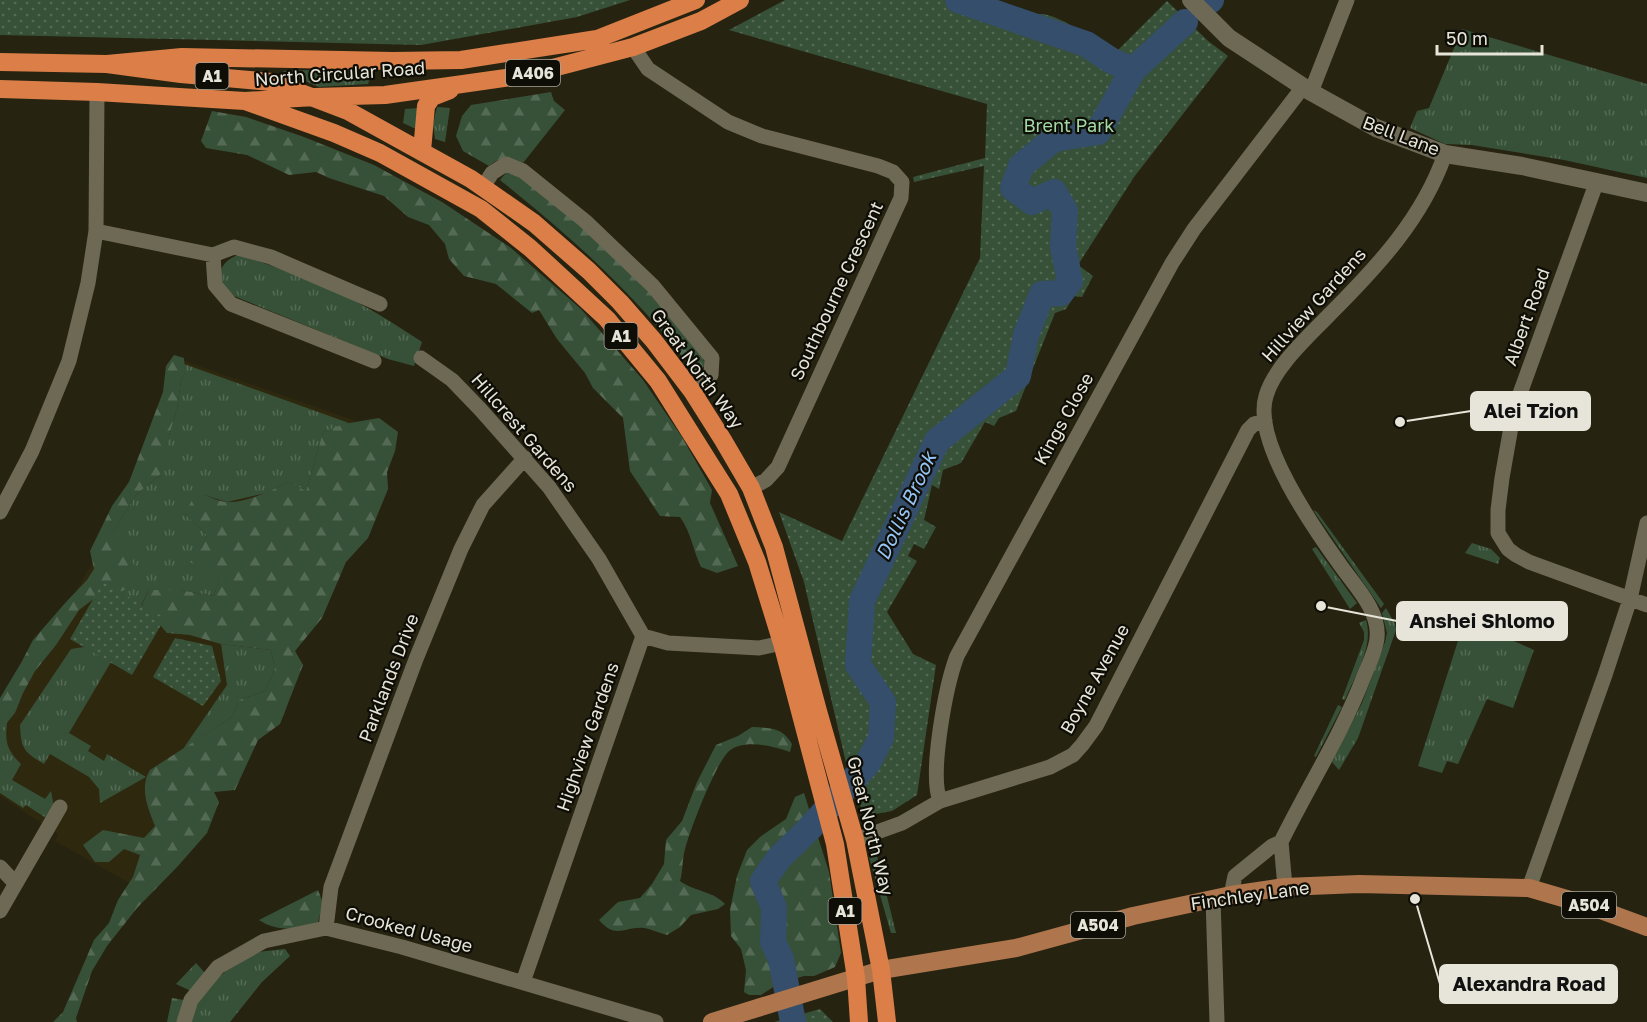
<svg xmlns="http://www.w3.org/2000/svg" width="1647" height="1022" viewBox="0 0 1647 1022" font-family="'Golos Text',sans-serif">
  <style>
    .built { fill: #2e280f }
    .grass { fill: url(#grass-tufts) }
    .forest { fill: url(#forest-firs) }
    .park { fill: url(#park-dots) }
    .lines { fill: none; stroke-linecap: round; stroke-linejoin: round }
    .river { stroke: #344e6c; stroke-width: 26 }
    .street { stroke: #6d6954; stroke-width: 15 }
    .secondary { stroke: #6d6954; stroke-width: 18 }
    .primary { stroke: #af764d; stroke-width: 18 }
    .highway { stroke: #db7e48; stroke-width: 18 }
    .labels { text-anchor: middle; stroke-width: 4.5; stroke-linejoin: round; paint-order: stroke }
    .shield { fill: #0e0d06; stroke: #a6a49a; stroke-width: 1.5 }
    .shield-label { font-size: 16px; font-weight: bold; fill: #e7e5d9 }
    .street-label { font-size: 18px; fill: #e7e5d9; stroke: #0e0d06 }
    .park-label { font-size: 18px; fill: #a3d9a5; stroke: #0e0d06 }
    .water-label { font-size: 20px; font-style: italic; fill: #95c4f8; stroke: #0e0d06 }
    .leader { fill: none; stroke: #e7e5d9; stroke-width: 2 }
    .callout-dot { fill: #e7e5d9; stroke: #0e0d06; stroke-width: 2 }
    .callout { fill: #e7e5d9; stroke: #e7e5d9; stroke-width: 2 }
    .callout-label { font-size: 20px; text-anchor: middle; font-weight: bold; fill: #111 }
  </style>
  <defs>
    <pattern id="grass-tufts" width="24" height="20" patternUnits="userSpaceOnUse" patternTransform="scale(1.5)"><rect width="24" height="20" fill="#375138"/><path d="M3 7l-1-3M5 7V3M7 7l1-3M15 17l-1-3M17 17v-4M19 17l1-3" fill="none" stroke="#546a54"/></pattern>
    <pattern id="forest-firs" width="22" height="20" patternUnits="userSpaceOnUse" patternTransform="scale(1.5)"><rect width="22" height="20" fill="#375138"/><path d="M5 1l3.5 6h-7zM16 11l3.5 6h-7z" fill="#546a54"/></pattern>
    <pattern id="park-dots" width="8" height="8" patternUnits="userSpaceOnUse" patternTransform="scale(1.5)"><rect width="8" height="8" fill="#375138"/><path d="M2 2h.1M6 6h.1" fill="none" stroke="#546a54" stroke-width="1.8" stroke-linecap="round"/></pattern>
  </defs>
  <rect width="100%" height="100%" fill="#272311"/>
  <path class="built" d="M179,359L396,435L147,893L55,841L58,834L0,796V708L61,617L142,476Z"/>
  <path class="grass" d="M1462,29L1647,84V178L1564,160L1472,145L1445,144L1410,128L1417,111L1429,108Z
    M374,68L368,84L319,87L283,71Z
    M437,107L450,108L445,142L435,139L433,124Z
    M419,108L418,130L403,123L405,109Z
    M238,255C276,267 315,280 351,299C375,311 399,327 422,342L414,366L388,359L234,296C231,293 225,289 223,285C216,271 224,260 238,255Z
    M184,364L349,423L323,432L306,491L289,482L266,493L227,502L204,495L185,514L207,535L202,548L219,580L214,596L180,590H149L141,605L118,591H122L113,532L136,495L161,474L169,436L177,409L181,381L185,373Z
    M1313,510L1317,512L1384,604L1381,608Z
    M1472,543L1491,549L1500,558L1498,564L1465,553Z
    M1316,547L1357,603L1350,609L1312,549Z
    M1386,608L1395,624L1396,630L1358,738L1339,770L1332,762L1362,703L1385,642L1387,633L1382,613Z
    M1465,619L1534,650L1513,708L1487,699L1458,764L1447,761L1442,773L1418,766Z
    M1366,620C1374,647 1355,675 1345,700L1342,699L1364,640V632L1359,623Z
    M221,644L271,650L275,669L265,691L239,700L232,717L183,749L227,685Z
    M84,647L111,662L69,733L91,746L88,751L104,761L107,754L146,777L100,803L99,789L89,777L50,754L44,764C24,752 21,749 20,725L71,649Z
    M1338,705L1342,707L1316,757L1314,756Z
    M7,721C5,742 6,749 21,764L12,780L45,799L51,791L54,807L46,818L26,805L23,808L0,793V731Z
    M874,844L896,933H891L869,857Z
    M285,949L290,956L262,982L230,1022H188L205,988L226,971L257,952Z
    M196,963L205,973L191,991L176,984Z"/>
  <path class="forest" d="M551,92L554,101L565,110L523,163C509,157 501,156 489,166L463,151L456,136L462,116L471,105Z
    M212,111L246,117L304,137L374,165L442,202L511,248L581,309L643,380L682,437L712,490L710,503L738,566L717,573L701,567C693,550 691,532 680,517L660,516L630,471L623,418L593,388L585,373L557,339L539,310L532,313L496,284L464,276L449,259L445,244L429,225L408,217L384,196L329,178L316,172L289,175L247,155L206,148L201,141Z
    M506,173L522,175L582,227L661,302L701,352L705,365L696,375C641,299 573,238 500,180Z
    M174,355L184,358L185,373L181,381L177,409L169,436L166,459L161,474L136,495L113,532L135,566L134,585L122,591H104L79,610L56,645L35,671L23,693L15,713L0,731V698L21,663L33,640L66,602L87,580L94,569L90,551L112,506L129,482L163,392L166,366Z
    M379,418L398,432L395,451L387,472L388,489L368,538L346,562L322,618L295,651L303,665L280,724L258,740L235,790L214,792L219,802L207,833L178,866L137,908L107,946L92,971L76,1018L77,1022H53L63,1012L94,940L109,923L118,900L133,877L140,855L124,849L109,862H95L83,845L103,830L144,838L155,826C148,808 139,788 150,770L232,717L239,700L265,691L275,669L271,650L221,644L190,635L167,633L142,604L149,590H180L214,596L219,579L190,562L202,548L207,535L185,514L192,500L204,495C211,497 220,502 228,502C246,503 272,490 289,482L306,491L323,432L344,424Z
    M752,727C770,728 782,727 792,744L790,752C774,746 742,738 728,752C715,765 690,830 685,849C682,860 683,871 680,881C693,891 713,891 725,904L718,909L691,915L680,927L667,935C660,933 651,929 644,928C625,926 616,940 599,920L618,902L640,898L652,884L664,864L666,840L682,821L697,782L716,745L738,736Z
    M804,793L829,872L841,953L835,967L814,976H804L778,984L761,995H749L744,992L746,970L741,949L731,936L730,910L737,876L747,850L760,837L786,819L795,797Z
    M318,890L323,903L318,922C303,932 275,931 259,920Z
    M172,998L184,1000L179,1022H167Z"/>
  <path class="park" d="M0,0H630L577,17L421,45L0,35Z
    M785,0H985L1021,14H1044L1054,17L1067,23L1113,55L1167,1L1208,41L1228,56L1134,177L1078,265L1093,276L1082,297L1074,296L1066,309L1055,313L1016,411L999,418L994,426L985,422L961,463L943,470L939,489L932,485L924,520L936,527L924,549L914,544L908,556L917,561L887,612L913,654L936,665L917,795L892,811L864,816L847,767L804,582L779,512L842,541L980,258L984,166L914,182L913,177L985,158L987,104L729,30Z
    M103,582L165,618L132,675L70,639Z
    M175,638L212,646L221,681L203,706L153,677Z
    M820,1009L833,1022H774Z"/>
  <g class="lines">
    <path class="river" d="M958,0L1086,44L1112,61L1133,70
      M1209,1L1211,0
      M793,1022L781,959L773,942L774,908L763,881L779,858L809,829L868,763L881,738L883,702L858,665L862,601L937,441L1018,376L1026,335L1042,294L1061,293L1070,281L1063,247L1065,211L1054,192L1032,202L1013,188L1021,166L1054,139L1098,132L1133,70L1185,22"/>
    <path class="street" d="M633,47L648,69L728,122L762,136L878,166L893,172L902,182L901,198L895,211L778,467L766,480L751,488
      M1311,92L1347,0
      M1597,181L1514,410L1502,478L1498,510V533L1508,549L1516,555L1529,562L1647,605
      M483,187L492,173L506,164L523,171L585,221L653,286L712,358L711,375L692,391
      M96,231L213,255L234,247L271,257L380,304
      M213,255L215,285L231,304L374,361
      M421,358L452,380L480,409L549,487L599,559L643,636
      M0,512L32,451L69,361L88,283L96,231L97,92
      M940,801C929,773 946,685 957,656L1172,263L1194,229L1303,87
      M855,840L902,823L940,801L1050,767L1073,755L1082,745L1096,726L1248,430L1254,424L1265,421
      M1281,842L1285,887
      M0,867L15,883
      M1529,888L1605,675L1630,599L1647,523
      M1231,895L1235,876L1272,846L1281,842C1308,787 1342,734 1364,676C1369,664 1376,650 1377,638C1380,611 1355,586 1341,566C1315,530 1252,441 1266,396C1274,367 1309,336 1330,314C1377,267 1423,218 1445,154
      M1213,899L1217,1022
      M0,911L60,807
      M326,928L331,887L416,659L461,549L483,505L525,458
      M523,982L643,636L668,643L759,648L782,643
      M184,1022L191,1000L218,967L264,941L326,928L402,947L656,1022"/>
    <path class="secondary" d="M1191,0L1229,38L1311,92L1376,128L1445,154L1522,166L1647,193"/>
    <path class="primary" d="M712,1022L881,970L1016,948L1133,916L1231,895L1285,887L1359,884L1529,888L1587,905L1647,927"/>
    <path class="highway" d="M0,62L107,64L182,57L393,61L461,60L597,39L696,0
      M107,64L181,74L272,82L348,111L471,179L534,223L589,271L620,302L654,341L692,391L723,440L751,488L774,547L818,711L855,840L881,970L887,1022
      M0,89L97,92L245,101L315,97L385,95L526,75L633,47L701,21L740,0
      M245,101L334,133L380,153L481,209L530,248L607,319L658,381L729,494L757,562L782,643L835,844L856,978L859,1022
      M422,151L426,106L432,97L450,90"/>
  </g>
  <g class="labels">
    <g class="shield">
      <rect x="506" y="60" width="54" height="26" rx="4.5"/>
      <rect x="195.5" y="63" width="33" height="26" rx="4.5"/>
      <rect x="604.5" y="323" width="33" height="26" rx="4.5"/>
      <rect x="1562" y="892" width="54" height="26" rx="4.5"/>
      <rect x="828.5" y="898" width="33" height="26" rx="4.5"/>
      <rect x="1071" y="912" width="54" height="26" rx="4.5"/>
    </g>
    <g class="shield-label">
      <text x="533" y="79">A406</text>
      <text x="212" y="82">A1</text>
      <text x="621" y="342">A1</text>
      <text x="1589" y="911">A504</text>
      <text x="845" y="917">A1</text>
      <text x="1098" y="931">A504</text>
    </g>
    <g class="street-label">
      <text transform="translate(340 74) rotate(-4)" y="6">North Circular Road</text>
      <text transform="translate(1401 136) rotate(21)" y="6">Bell Lane</text>
      <text transform="translate(837 291) rotate(-65)" y="6">Southbourne Crescent</text>
      <text transform="translate(1314 305) rotate(-48)" y="6">Hillview Gardens</text>
      <text transform="translate(1527 317) rotate(-70)" y="6">Albert Road</text>
      <text transform="translate(697 369) rotate(54)" y="6">Great North Way</text>
      <text transform="translate(1064 419) rotate(-61)" y="6">Kings Close</text>
      <text transform="translate(524 433) rotate(49)" y="6">Hillcrest Gardens</text>
      <text transform="translate(389 678) rotate(-69)" y="6">Parklands Drive</text>
      <text transform="translate(1095 679) rotate(-61)" y="6">Boyne Avenue</text>
      <text transform="translate(588 737) rotate(-71)" y="6">Highview Gardens</text>
      <text transform="translate(870 826) rotate(76)" y="6">Great North Way</text>
      <text transform="translate(1250 896) rotate(-8)" y="6">Finchley Lane</text>
      <text transform="translate(409 930) rotate(15)" y="6">Crooked Usage</text>
    </g>
    <g class="park-label">
      <text x="1069" y="132">Brent Park</text>
    </g>
    <g class="water-label">
      <text transform="translate(906 506) rotate(-65)" y="7">Dollis Brook</text>
    </g>
  </g>
  <path class="leader" d="M1400 422L1471 411M1321 606L1397 621M1415 899L1440 984"/>
  <g class="callout-dot">
    <circle cx="1400" cy="422" r="6"/>
    <circle cx="1321" cy="606" r="6"/>
    <circle cx="1415" cy="899" r="6"/>
  </g>
  <g class="callout">
    <rect x="1471" y="392" width="119" height="38" rx="6"/>
    <rect x="1397" y="602" width="170" height="38" rx="6"/>
    <rect x="1440" y="965" width="177" height="38" rx="6"/>
  </g>
  <g class="callout-label">
    <text x="1531" y="418">Alei Tzion</text>
    <text x="1482" y="628">Anshei Shlomo</text>
    <text x="1529" y="991">Alexandra Road</text>
  </g>
  <path d="M1437 45v9h105v-9" fill="none" stroke="#e7e5d9" stroke-width="3"/>
  <text x="1446" y="45" font-size="18" fill="#e7e5d9" stroke="#0e0d06" stroke-width="4.5" paint-order="stroke">50 m</text>
</svg>
